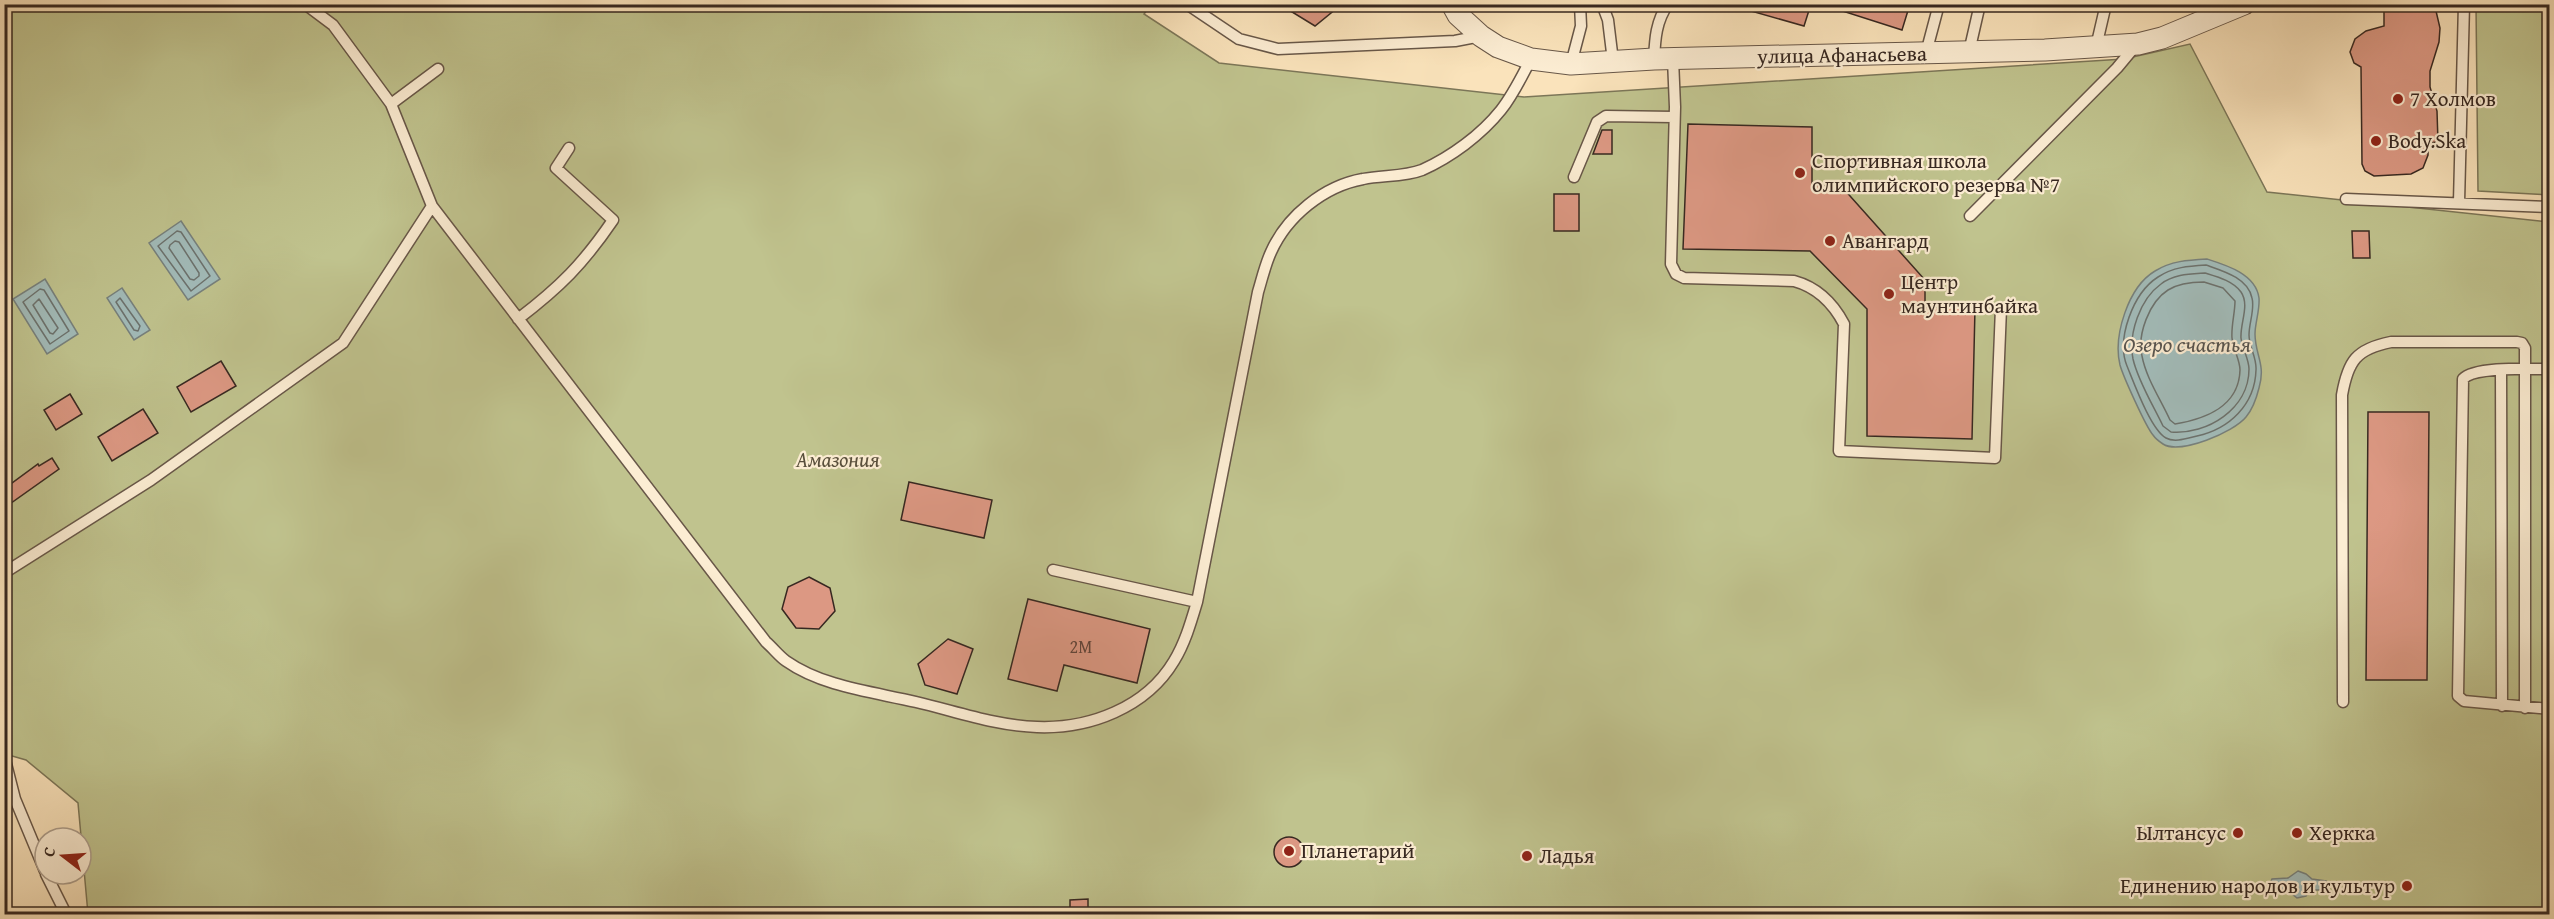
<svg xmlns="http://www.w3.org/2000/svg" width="2554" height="919" viewBox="0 0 2554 919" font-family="'Gentium Book Plus',serif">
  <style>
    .green { fill: #c0c38e; stroke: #7c7658; stroke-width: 1.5 }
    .water { fill: #a2bcba; stroke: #77817d; stroke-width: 1.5 }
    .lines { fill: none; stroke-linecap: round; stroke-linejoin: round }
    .shore { stroke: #6c726e; stroke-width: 1.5 }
    .building { fill: #dc9883; stroke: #372821; stroke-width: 1.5 }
    .lane-casing { stroke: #685748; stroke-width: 13 }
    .street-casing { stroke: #685748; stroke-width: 23 }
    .lane { stroke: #fcedd3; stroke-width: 10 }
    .street { stroke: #fcedd3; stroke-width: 21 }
    .poi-dot { fill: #8f2418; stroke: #fcedd3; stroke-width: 2 }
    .labels { text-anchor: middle; stroke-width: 4.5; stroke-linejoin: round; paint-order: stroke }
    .number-label { font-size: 18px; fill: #60443a }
    .street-label { font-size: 21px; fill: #372821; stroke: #fcedd3 }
    .poi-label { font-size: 21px; fill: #372821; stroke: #fcedd3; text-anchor: start }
    .park-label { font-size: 21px; font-style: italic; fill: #594f3c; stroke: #fcedd3 }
    .water-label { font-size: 22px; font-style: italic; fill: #57544f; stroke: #fcedd3 }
  </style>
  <rect width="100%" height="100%" fill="#fae3bb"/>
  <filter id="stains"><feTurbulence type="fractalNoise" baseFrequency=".00333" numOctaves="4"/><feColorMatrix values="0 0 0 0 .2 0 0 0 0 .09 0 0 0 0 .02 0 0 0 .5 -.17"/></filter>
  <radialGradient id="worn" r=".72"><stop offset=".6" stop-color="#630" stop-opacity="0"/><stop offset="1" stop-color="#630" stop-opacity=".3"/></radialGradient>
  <path class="green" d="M4,5H1151L1144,14L1219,63L1524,97L2124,59L2190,44L2267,192L2549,222V914H88L78,803L26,760L5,754Z
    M2476,5H2549V195L2478,191Z"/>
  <path class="water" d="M181,221L220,279L188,300L149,243Z
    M2207,259C2226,265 2256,274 2259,298C2260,310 2255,323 2255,334C2255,355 2266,364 2259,388C2257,396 2252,410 2246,417C2234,432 2180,455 2163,444C2160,442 2155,438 2153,435C2146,427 2123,376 2120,365C2113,336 2128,287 2155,271C2171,261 2188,260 2207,259Z
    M45,279L78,334L47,354L13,299Z
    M122,288L150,330L134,340L107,298Z
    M2298,871L2306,874L2312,879L2326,881L2328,887L2325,890H2311L2306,896L2297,898L2287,890H2277L2269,886L2272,879L2288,878Z"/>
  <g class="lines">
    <path class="shore" d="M177,231L181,232L210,276L191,291L158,246Z
      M175,241L179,242L199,273V276L194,280L190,279L169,248L170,245Z
      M2206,265C2223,271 2248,278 2252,298C2255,309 2249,323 2249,335C2249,347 2257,358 2256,370C2255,405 2229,429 2197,436C2188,438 2175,443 2166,438C2151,430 2134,383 2127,366C2116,339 2133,293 2158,277C2173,267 2189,266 2206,265Z
      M2205,273C2218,277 2233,281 2241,292C2250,305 2240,323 2241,338C2242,348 2249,359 2249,369C2249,409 2207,435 2171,432L2163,426C2153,405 2138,381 2133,359C2128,334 2140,299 2161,284C2174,274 2190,274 2205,273Z
      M2204,282L2223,288L2235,301C2235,313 2231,326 2232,338C2233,349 2240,360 2240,370C2239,407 2205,419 2175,424L2170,420C2161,400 2146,378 2142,356C2137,335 2149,302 2168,290C2179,283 2191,282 2204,282Z
      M40,289L44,290L69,331L50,344L23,302Z
      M120,298L140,326L138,331L134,330L116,302Z
      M39,299L58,328L53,334L50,333L33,305Z"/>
  </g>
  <path class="building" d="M1279,4H1342L1315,26Z
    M1745,4H1811L1804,26L1744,9Z
    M1833,4H1910L1902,30L1833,8Z
    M2384,4H2429L2436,11L2440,28L2439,42L2430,71V87L2437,111L2438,142L2428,143V155L2423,168L2411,174L2374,176L2365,171L2362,164L2361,67L2354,63L2350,52L2355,39L2366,31L2384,26Z
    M1688,124L1812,127V185L1842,187L1925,280V307L1975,308L1972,439L1867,436V309L1810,251L1683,249Z
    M1602,130H1612V154H1593Z
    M1554,194H1579V231H1554Z
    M2352,231H2369L2370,258H2353Z
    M221,361L236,386L191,412L177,387Z
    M70,394L82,414L56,430L44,410Z
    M143,409L158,433L112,461L98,437Z
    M2368,412H2429L2427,680H2366Z
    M52,458L59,469L4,508V489L38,464L39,466Z
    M909,482L992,500L984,538L901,520Z
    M809,577L830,588L835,611L819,629L796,628L782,609L788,587Z
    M1028,599L1150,629L1137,683L1064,665L1057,691L1008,679Z
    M948,639L973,649L957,694L925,685L918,664Z
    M1274 852a15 15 0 1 1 30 0a15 15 0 1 1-30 0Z
    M1088,899V915H1070V900Z"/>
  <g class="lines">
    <defs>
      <path id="lane" d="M305,4L333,25L391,104L432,206L766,642C773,648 779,656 786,661C823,687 874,692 916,702C955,711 997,726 1037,727C1089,729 1146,708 1174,661C1185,643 1191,622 1197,602L1258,292C1262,279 1265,265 1271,252C1287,216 1324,186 1363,179C1382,175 1404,177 1422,170C1451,157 1481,135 1501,110C1513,95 1522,76 1531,59
        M1187,4L1239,39L1278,49L1455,41L1481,36
        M1602,4L1608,20L1613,61
        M2096,47L2106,4
        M1969,52L1980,4
        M1926,53L1939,4
        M1654,59C1655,39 1656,21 1668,4
        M1673,59L1675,107L1671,264L1676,274L1684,278L1794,281C1816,287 1833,303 1844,324L1839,451L1995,458L2001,308
        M1571,64L1581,26L1580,4
        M391,104L438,69
        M1574,177L1597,122L1606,116L1673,117
        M2346,199L2550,207
        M2459,202L2464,4
        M1970,216L2117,68L2137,44
        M518,319C560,287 583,264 613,220L556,168L569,148
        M2550,369C2531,369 2475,366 2463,379L2458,696L2464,701L2550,709
        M2501,370L2502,706
        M1053,570L1197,602
        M4,573L151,480L343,343L432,206
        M2343,702L2342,395C2348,361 2356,349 2391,342H2517L2522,343L2525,348V708
        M4,756L15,799L45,871
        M46,874L66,914"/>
      <path id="street" d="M1452,4L1458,15L1481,36L1498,47L1531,59L1571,64L1654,59L2045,50L2138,44L2162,38L2244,4"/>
    </defs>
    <use href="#lane" class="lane-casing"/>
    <use href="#street" class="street-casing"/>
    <use href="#lane" class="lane"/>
    <use href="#street" class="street"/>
  </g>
  <g class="poi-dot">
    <circle cx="2398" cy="99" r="6"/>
    <circle cx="2376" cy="141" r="6"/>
    <circle cx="1800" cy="173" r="6"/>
    <circle cx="1830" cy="241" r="6"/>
    <circle cx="1889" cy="294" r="6"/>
    <circle cx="2238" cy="833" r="6"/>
    <circle cx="2297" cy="833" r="6"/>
    <circle cx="1289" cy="851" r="6"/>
    <circle cx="1527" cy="856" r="6"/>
    <circle cx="2407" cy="886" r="6"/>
  </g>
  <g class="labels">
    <g class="number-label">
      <text x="1081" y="653">2М</text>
    </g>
    <g class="street-label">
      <text transform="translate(1842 55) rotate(-1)" y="7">улица Афанасьева</text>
    </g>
    <g class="poi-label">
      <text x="2410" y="106">7 Холмов</text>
      <text x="2388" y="148">Body.Ska</text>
      <text x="1812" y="168">Спортивная школа<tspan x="1812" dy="24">олимпийского резерва №7</tspan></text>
      <text x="1842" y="248">Авангард</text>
      <text x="1901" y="289">Центр<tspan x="1901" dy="24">маунтинбайка</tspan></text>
      <text x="2226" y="840" text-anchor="end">Ылтансус</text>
      <text x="2309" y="840">Херкка</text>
      <text x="1301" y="858">Планетарий</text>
      <text x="1539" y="863">Ладья</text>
      <text x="2395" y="893" text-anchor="end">Единению народов и культур</text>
    </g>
    <g class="park-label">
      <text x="838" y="467">Амазония</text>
    </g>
    <g class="water-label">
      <text x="2187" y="352">Озеро счастья</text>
    </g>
  </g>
  <rect width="2554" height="919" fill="none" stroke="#fae3bb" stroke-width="24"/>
  <rect x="6" y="6" width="2542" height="907" fill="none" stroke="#372821" stroke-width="3"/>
  <rect x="12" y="12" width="2530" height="895" fill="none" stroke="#372821" stroke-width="1.5"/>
  <g transform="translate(63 856) rotate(287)"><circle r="28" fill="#fcedd3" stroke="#ad9e8c" stroke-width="1.5"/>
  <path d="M0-4.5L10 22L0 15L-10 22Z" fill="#8f2418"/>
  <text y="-9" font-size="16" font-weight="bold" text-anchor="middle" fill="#372821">С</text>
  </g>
  <rect width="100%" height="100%" filter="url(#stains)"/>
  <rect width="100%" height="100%" fill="url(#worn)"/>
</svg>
